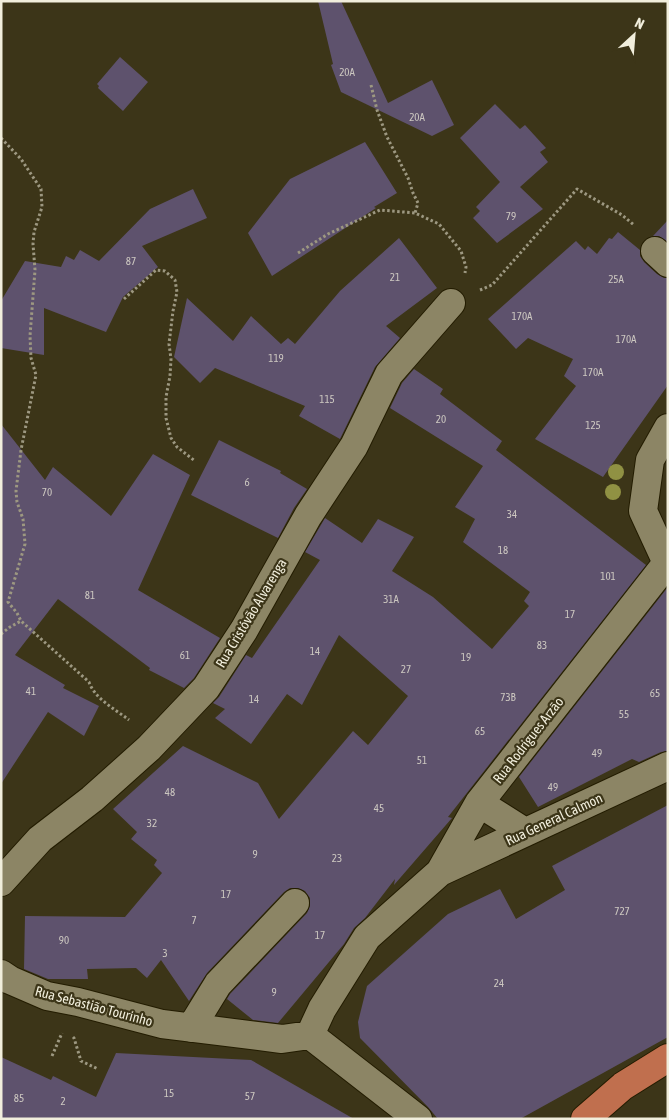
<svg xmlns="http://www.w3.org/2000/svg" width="669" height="1120" viewBox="0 0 669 1120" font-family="'Asap Condensed',sans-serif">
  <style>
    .building { fill: #5e526d }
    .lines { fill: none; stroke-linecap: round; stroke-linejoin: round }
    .minor-casing { stroke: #231c01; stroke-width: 30 }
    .primary-casing { stroke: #231c01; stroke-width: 30 }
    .path { stroke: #9d9881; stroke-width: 3; stroke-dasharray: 2.5 2.5; stroke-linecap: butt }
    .minor { stroke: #8c8565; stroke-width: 28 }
    .primary { stroke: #c06f4e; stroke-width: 28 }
    .tree { fill: #909143 }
    .labels { text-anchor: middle; stroke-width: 4.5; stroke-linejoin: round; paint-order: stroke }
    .number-label { font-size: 11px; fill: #ccc7c0 }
    .street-label { font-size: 14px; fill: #f1eedc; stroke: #3c3518 }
  </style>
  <rect width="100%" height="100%" fill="#3c3518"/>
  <path class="building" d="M318,1H341L388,103L432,80L454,125L432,136L341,92L331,65L333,64Z
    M120,57L148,82L123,111L98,88L99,86L97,84Z
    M495,104L520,129L525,125L546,148L540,152L548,162L520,187L543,209L497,243L473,218L480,211L476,207L500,182L460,138Z
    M365,142L397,193L374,207L376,208L272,276L248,233L290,179Z
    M193,189L207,218L142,246L158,267L123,297L106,332L44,308V355L1,348V301L25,261L61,267L66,256L74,260L80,250L99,261L150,209Z
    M668,220V242L659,236H653Z
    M618,232L640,250V256L644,262L657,274L664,278H668V385L603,477L535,439L576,386L564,376L573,359L528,338L516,349L488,319L576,241L585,250L588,246L597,254L609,238L612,239Z
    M399,238L437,288L386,326L400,338L375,367L340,439L299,416L305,406L215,368L200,383L174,357L187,298L233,341L251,316L281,344L288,338L295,344L340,291Z
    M414,369L443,389L440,394L502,441L496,450L646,565L448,817L452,818L394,885L395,879L365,918L354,928L344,944L278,1023L253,1020L227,999L230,994L307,913L310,906V898L305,891L298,888H290L284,892L207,973L189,1001L161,960L147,978L136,968L87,969L88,979H48L24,969L25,916L125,917L162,873L154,865L157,860L131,839L137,832L113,809L183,746L258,783L279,819L353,731L368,745L408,696L339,635L302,705L287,694L251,744L215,718L225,709L213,703L219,697L246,655L252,658L320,560L305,552L325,518L362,543L378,519L414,537L392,571L433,597L492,649L529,606L524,601L530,592L463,542L475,519L455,507L483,466L390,408L402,383Z
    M1,424L45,480L53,467L111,516L153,454L190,475L138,590L220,638L194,678L184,688L149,670L150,668L58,599L15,655L65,685L63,688L99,706L84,736L48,712L1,784Z
    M219,440L281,471L280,473L307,489L294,508L278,538L191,495Z
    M668,587V751L661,752L639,762L632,759L538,807L519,777Z
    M668,805V1037L520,1119H438L428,1107L360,1038L358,1022L367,986L448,914L500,889L516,919L565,890L552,866Z
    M116,1053L251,1060L354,1119H1V1057L51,1080L53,1076L96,1097Z"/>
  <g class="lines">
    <defs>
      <path id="minor" d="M655,251L668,263
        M479,803L525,832
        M440,872L668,766
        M1,882L40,839L92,799L149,748L206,688L244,630L308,516L354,446L389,374L451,303
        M1,974L10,980L47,996L78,1002L162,1024L282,1039L310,1035L418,1119
        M191,1028L218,984L295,903
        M310,1035L322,1009L367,937L440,872L479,803L667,563L643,511L650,460L668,428"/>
      <path id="primary" d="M585,1119L623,1086L668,1058"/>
    </defs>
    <use href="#minor" class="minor-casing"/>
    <use href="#primary" class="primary-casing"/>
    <path class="path" d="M371,85L377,110L387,137L408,178L413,193L418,203L415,213
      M1,138L21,159L41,189L42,207L34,232L33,244L35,270L30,336L31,358L36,375L21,450L16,491L17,502L23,519L25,544L8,602L17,613L21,621L89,682C95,699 115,709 129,720
      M298,253L328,234L380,210L415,213L439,224L461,251L466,267L465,273
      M480,290L492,285L577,189L622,215L634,225
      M124,299L156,270L165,271L175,280L177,292L173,311L169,344L171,359L170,376L166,397V418L171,438L177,447L195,461
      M1,634L10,627L21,621
      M73,1037L74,1038L81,1061L98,1069
      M52,1056L62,1033"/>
    <use href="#minor" class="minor"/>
    <use href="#primary" class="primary"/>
  </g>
  <g class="tree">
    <circle cx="616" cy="472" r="8"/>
    <circle cx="613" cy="492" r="8"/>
  </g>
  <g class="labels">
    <g class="number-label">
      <text x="347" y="76">20A</text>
      <text x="417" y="121">20A</text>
      <text x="511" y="220">79</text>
      <text x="131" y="265">87</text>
      <text x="395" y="281">21</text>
      <text x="616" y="283">25A</text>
      <text x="522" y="320">170A</text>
      <text x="626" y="343">170A</text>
      <text x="276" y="362">119</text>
      <text x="593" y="376">170A</text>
      <text x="327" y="403">115</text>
      <text x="441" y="423">20</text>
      <text x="593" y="429">125</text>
      <text x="247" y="486">6</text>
      <text x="47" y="496">70</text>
      <text x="512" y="518">34</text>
      <text x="503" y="554">18</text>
      <text x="608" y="580">101</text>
      <text x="90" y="599">81</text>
      <text x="391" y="603">31A</text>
      <text x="570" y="618">17</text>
      <text x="542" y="649">83</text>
      <text x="315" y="655">14</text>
      <text x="185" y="659">61</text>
      <text x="466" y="661">19</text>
      <text x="406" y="673">27</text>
      <text x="31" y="695">41</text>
      <text x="655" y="697">65</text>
      <text x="508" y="701">73B</text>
      <text x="254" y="703">14</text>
      <text x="624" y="718">55</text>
      <text x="480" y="735">65</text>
      <text x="597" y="757">49</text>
      <text x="422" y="764">51</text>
      <text x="553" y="791">49</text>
      <text x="170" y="796">48</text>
      <text x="379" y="812">45</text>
      <text x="152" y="827">32</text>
      <text x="255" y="858">9</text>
      <text x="337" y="862">23</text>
      <text x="226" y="898">17</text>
      <text x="622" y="915">727</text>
      <text x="194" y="924">7</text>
      <text x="320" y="939">17</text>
      <text x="64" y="944">90</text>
      <text x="165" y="957">3</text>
      <text x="499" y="987">24</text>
      <text x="274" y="996">9</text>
      <text x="169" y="1097">15</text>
      <text x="250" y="1100">57</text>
      <text x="19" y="1102">85</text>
      <text x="63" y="1105">2</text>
    </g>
    <g class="street-label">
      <text transform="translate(251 613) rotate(-59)" y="5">Rua Cristóvão Alvarenga</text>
      <text transform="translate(528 740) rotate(-52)" y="5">Rua Rodrigues Arzão</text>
      <text transform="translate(554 819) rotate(-25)" y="5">Rua General Calmon</text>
      <text transform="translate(94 1006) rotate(15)" y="5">Rua Sebastião Tourinho</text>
    </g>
  </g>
  <rect width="669" height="1120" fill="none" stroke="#f1eedc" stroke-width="5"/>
  <g transform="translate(634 35) rotate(26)" stroke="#3c3518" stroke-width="4" paint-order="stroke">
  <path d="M0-4L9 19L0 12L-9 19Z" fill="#f1eedc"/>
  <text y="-8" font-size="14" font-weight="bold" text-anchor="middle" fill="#f1eedc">N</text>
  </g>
</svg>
